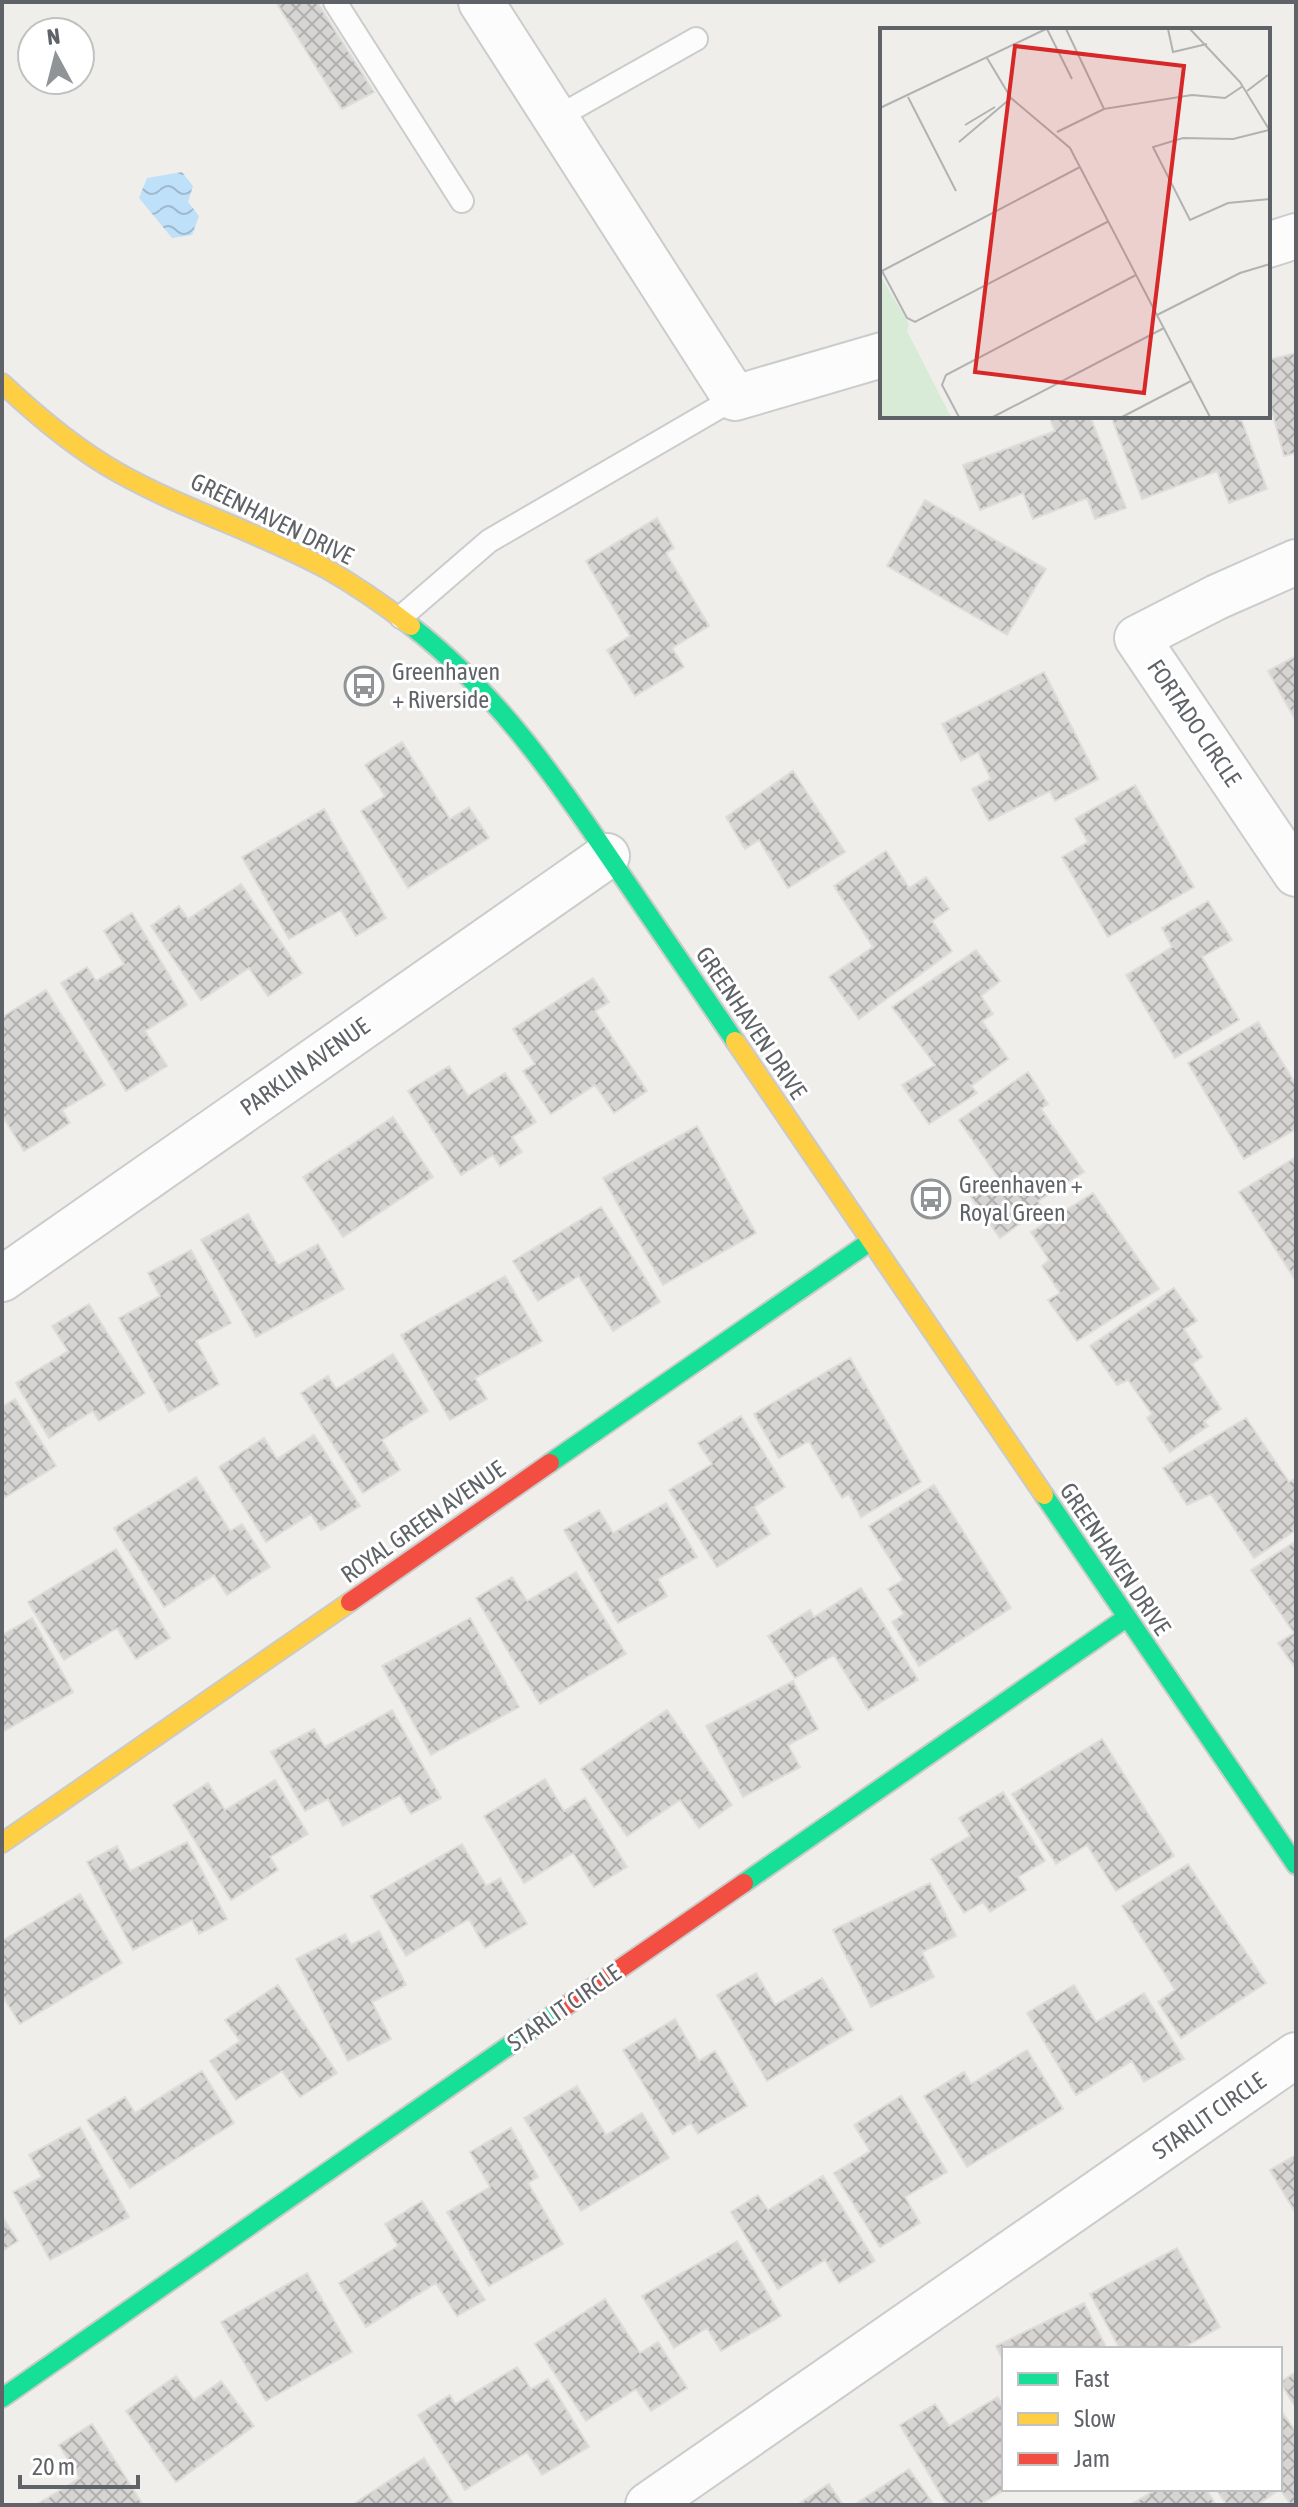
<svg xmlns="http://www.w3.org/2000/svg" width="1298" height="2507" viewBox="0 0 1298 2507" font-family="'Asap Condensed',sans-serif">
  <style>
    .water { fill: url(#water-waves) }
    .building { fill: url(#building-cross-hatch); stroke: #deddd9; stroke-width: 2 }
    .lines { fill: none; stroke-linecap: round; stroke-linejoin: round }
    .lane-casing { stroke: #cbcccc; stroke-width: 26 }
    .street-casing { stroke: #cbcccc; stroke-width: 48 }
    .fast-casing { stroke: #cacacb; stroke-width: 22 }
    .slow-casing { stroke: #cacacb; stroke-width: 22 }
    .jam-casing { stroke: #cacacb; stroke-width: 22 }
    .lane { stroke: #fdfcfc; stroke-width: 22 }
    .street { stroke: #fdfcfc; stroke-width: 44 }
    .fast { stroke: #16e098; stroke-width: 18 }
    .slow { stroke: #ffcf43; stroke-width: 18 }
    .jam { stroke: #f24e42; stroke-width: 18 }
    .labels { text-anchor: middle; stroke-width: 6; stroke-linejoin: round; paint-order: stroke }
    .street-label { font-size: 24px; fill: #5f6368; stroke: #fff }
    .poi-label { font-size: 24px; fill: #5f6368; stroke: #fff; text-anchor: start }
    .inset-road { fill: none; stroke: #b1b2b2; stroke-width: 2 }
    .view { fill: #d62828; fill-opacity: 0.15; stroke: #d62828; stroke-width: 4 }
    .inset-edge { fill: none; stroke: #5f6368; stroke-width: 4 }
  </style>
  <defs>
    <pattern id="water-waves" width="16" height="10" patternUnits="userSpaceOnUse" patternTransform="scale(2)"><rect width="16" height="10" fill="#bfe0f9"/><path d="M0 5q4-4 8 0t8 0" fill="none" stroke="#9eb9cd"/></pattern>
    <pattern id="building-cross-hatch" width="8" height="8" patternUnits="userSpaceOnUse" patternTransform="scale(2)"><rect width="8" height="8" fill="#d6d5d3"/><path d="M0 0l8 8M0 8l8-8" fill="none" stroke="#b1b0af"/></pattern>
  </defs>
  <rect width="100%" height="100%" fill="#efeeea"/>
  <path class="water" d="M182,172L193,186L188,202L199,216L192,235L172,238L139,198L147,178Z"/>
  <path class="building" d="M276,2H317L374,92L342,109Z
    M1296,353V453L1284,456L1268,396V360Z
    M1049,416H1090L1126,508L1095,519L1087,498L1033,519L1023,493L980,510L963,465L1055,431Z
    M1111,416H1240L1267,489L1229,503L1217,471L1142,499Z
    M925,500L1046,569L1007,635L887,566Z
    M657,518L674,548L666,553L709,626L672,648L684,667L635,696L607,650L630,636L586,561Z
    M1296,656V721L1268,671Z
    M1044,672L1098,779L1055,801L1050,791L989,821L972,789L991,779L978,752L961,761L942,724Z
    M402,742L450,819L469,807L489,838L408,888L361,811L385,796L365,765Z
    M793,771L845,852L788,888L759,840L745,849L726,817Z
    M1135,785L1194,887L1108,937L1062,857L1088,842L1075,819Z
    M324,809L386,918L356,936L341,910L289,939L242,857Z
    M886,851L909,888L926,877L949,909L932,921L952,951L859,1019L829,977L873,947L834,886Z
    M241,884L302,973L268,996L249,968L201,1000L151,926L179,906L188,919Z
    M1208,901L1232,940L1202,957L1239,1020L1175,1058L1126,975L1172,947L1162,928Z
    M132,913L187,1005L145,1031L167,1066L126,1091L61,983L87,967L96,981L124,964L104,931Z
    M976,950L1000,981L981,996L993,1014L982,1021L1008,1059L971,1086L977,1093L929,1124L902,1085L935,1065L892,1007Z
    M593,978L609,1002L595,1011L647,1091L614,1113L595,1085L551,1114L523,1071L535,1064L513,1029Z
    M46,990L105,1085L62,1110L70,1123L24,1151L2,1115V1052L5,1050L2,1046V1017Z
    M1258,1022L1293,1080L1296,1078V1129L1244,1159L1188,1063Z
    M449,1066L468,1096L505,1073L536,1122L512,1137L522,1152L500,1166L493,1155L461,1175L408,1091Z
    M1028,1072L1048,1104L1041,1109L1084,1172L1038,1201L1042,1208L1000,1238L971,1197L999,1179L959,1120Z
    M393,1117L433,1177L343,1237L303,1177Z
    M697,1126L756,1233L663,1285L603,1178Z
    M1296,1157V1281L1239,1192Z
    M1093,1193L1159,1289L1077,1341L1048,1300L1060,1293L1042,1266L1049,1260L1031,1232Z
    M601,1207L660,1302L613,1331L579,1276L538,1301L513,1261Z
    M248,1214L278,1266L318,1244L344,1289L256,1337L201,1240Z
    M191,1250L231,1323L196,1341L219,1384L169,1412L119,1318L160,1296L148,1273Z
    M505,1276L542,1341L475,1378L487,1399L450,1420L401,1335Z
    M1174,1288L1197,1321L1184,1329L1202,1357L1192,1364L1221,1409L1204,1421L1208,1426L1170,1452L1147,1418L1152,1414L1128,1380L1117,1385L1090,1346Z
    M89,1304L145,1393L99,1421L93,1411L49,1438L16,1383L68,1351L52,1326Z
    M393,1354L428,1411L382,1440L400,1470L363,1493L301,1393L328,1376L336,1389Z
    M850,1358L921,1482L861,1517L849,1494L842,1498L809,1441L779,1458L754,1414Z
    M15,1399L56,1466L2,1499V1407Z
    M741,1416L785,1487L754,1507L770,1534L717,1567L669,1490L712,1464L698,1443Z
    M1246,1418L1289,1482L1296,1478V1530L1254,1558L1211,1494L1187,1505L1163,1468Z
    M314,1435L360,1506L321,1530L311,1514L266,1542L219,1467L264,1438L277,1459Z
    M196,1477L230,1531L242,1524L270,1567L227,1595L214,1575L164,1607L114,1528Z
    M934,1485L1011,1608L919,1666L892,1622L904,1614L888,1589L903,1580L869,1526Z
    M666,1503L697,1557L658,1579L667,1596L618,1623L564,1530L599,1510L613,1533Z
    M1296,1541V1669L1278,1643L1294,1633L1251,1570Z
    M116,1549L170,1638L136,1659L117,1628L64,1660L28,1602Z
    M576,1572L626,1654L540,1704L476,1598L512,1577L527,1601Z
    M861,1588L918,1680L868,1710L834,1655L795,1678L768,1636L810,1610L814,1617Z
    M32,1618L73,1692L2,1732V1635Z
    M470,1618L519,1707L431,1755L382,1666Z
    M793,1681L818,1729L788,1745L800,1767L743,1797L706,1726Z
    M392,1710L441,1798L411,1814L400,1795L343,1826L328,1799L305,1811L271,1752L314,1729L325,1747Z
    M667,1710L732,1805L699,1828L680,1800L627,1836L581,1769Z
    M1102,1739L1174,1856L1116,1891L1087,1845L1056,1864L1012,1794Z
    M545,1779L564,1811L585,1798L627,1867L594,1887L573,1853L524,1883L484,1816Z
    M275,1780L308,1834L270,1857L278,1870L231,1900L173,1805L208,1783L225,1810Z
    M1003,1792L1045,1861L1018,1877L1026,1890L990,1912L983,1902L964,1913L931,1859L970,1836L959,1818Z
    M187,1842L227,1919L199,1934L192,1920L133,1950L87,1862L117,1846L130,1871Z
    M462,1844L486,1886L500,1878L527,1924L485,1948L469,1919L406,1956L371,1896Z
    M1188,1864L1266,1983L1181,2038L1158,2002L1175,1990L1122,1906Z
    M930,1883L956,1936L922,1952L934,1977L871,2007L833,1930Z
    M80,1894L122,1963L20,2024L2,1995V1941Z
    M379,1931L406,1985L372,2002L391,2039L348,2061L296,1959L345,1934L351,1945Z
    M756,1973L775,2005L822,1978L853,2030L767,2081L717,1995Z
    M278,1985L337,2073L300,2097L282,2071L236,2100L210,2061L240,2041L225,2020Z
    M1074,1985L1096,2022L1144,1993L1184,2059L1144,2082L1132,2061L1076,2095L1027,2013Z
    M675,2019L699,2061L715,2051L747,2106L698,2134L691,2123L673,2134L623,2050Z
    M1027,2050L1063,2109L967,2167L924,2096L964,2072L971,2084Z
    M202,2071L234,2123L130,2188L87,2120L125,2097L135,2113Z
    M577,2086L606,2135L642,2113L669,2158L581,2211L524,2118Z
    M901,2096L947,2172L905,2197L920,2223L880,2247L834,2173L870,2151L854,2125Z
    M80,2127L129,2217L50,2260L13,2192L42,2177L29,2155Z
    M511,2128L538,2177L528,2183L563,2244L489,2286L447,2212L490,2187L470,2152Z
    M1296,2155V2211L1295,2212L1270,2170Z
    M823,2176L875,2261L839,2283L825,2260L778,2289L731,2212L758,2195L768,2210Z
    M422,2201L485,2300L457,2316L436,2283L366,2327L339,2283L398,2246L385,2224Z
    M2,2216L18,2241L2,2251Z
    M737,2241L781,2316L721,2351L707,2328L674,2348L642,2296Z
    M1177,2248L1220,2327L1181,2349H1120L1090,2294Z
    M307,2273L352,2352L266,2401L221,2322Z
    M605,2299L640,2353L658,2342L687,2388L651,2411L636,2389L586,2421L535,2344Z
    M1084,2303L1107,2349H1004V2362L996,2346Z
    M517,2367L531,2389L548,2379L589,2447L542,2475L527,2452L465,2490L418,2415L450,2395L455,2404Z
    M1296,2372V2408L1280,2382Z
    M176,2376L194,2400L221,2381L254,2426L176,2482L126,2411Z
    M998,2397L1004,2408L1006,2489L979,2505H947L900,2425L935,2404L949,2426Z
    M1280,2409L1296,2432V2505H1291L1280,2489L1257,2505H1227L1216,2489H1280Z
    M92,2424L143,2505H36L80,2478L59,2445Z
    M424,2458L454,2505H352Z
    M909,2469L934,2505H854Z
    M829,2484L843,2505H797Z
    M1157,2489H1206L1216,2505H1130Z"/>
  <g class="lines">
    <defs>
      <path id="lane" d="M335,2L462,201
        M556,118L696,39
        M401,617L489,541L735,398"/>
      <path id="street" d="M481,2L735,398L882,355
        M1268,245L1296,236
        M1296,562L1217,597L1137,638L1296,874
        M2,1279L607,856
        M648,2505L1296,2055"/>
      <path id="fast" d="M411,626C495,691 553,774 612,861C653,921 694,981 735,1041
        M550,1463L871,1241
        M1044,1495L1296,1865
        M744,1883L1126,1618
        M2,2398L563,2008"/>
      <path id="slow" d="M2,383C38,417 76,449 119,473C185,510 258,532 325,568C355,585 384,605 411,626
        M735,1041L1044,1495
        M2,1843L350,1602"/>
      <path id="jam" d="M350,1602L550,1463
        M563,2008L744,1883"/>
    </defs>
    <use href="#lane" class="lane-casing"/>
    <use href="#street" class="street-casing"/>
    <use href="#fast" class="fast-casing"/>
    <use href="#slow" class="slow-casing"/>
    <use href="#jam" class="jam-casing"/>
    <use href="#lane" class="lane"/>
    <use href="#street" class="street"/>
    <use href="#fast" class="fast"/>
    <use href="#slow" class="slow"/>
    <use href="#jam" class="jam"/>
  </g>
  <defs>
    <symbol id="bus-ring" viewBox="-11 -11 22 22"><circle r="9.5" fill="#fff" stroke="#919496" stroke-width="1.5"/><path d="M-5-6H5V4H4V6H2V4H-2V6H-4V4H-5ZM-3.5-4V0h7V-4ZM-3.5 1.2v1.5H-2V1.2ZM2 1.2v1.5H3.5V1.2Z" fill="#919496"/></symbol>
  </defs>
  <g fill-rule="evenodd">
    <use href="#bus-ring" x="342" y="664" width="44" height="44"/>
    <use href="#bus-ring" x="909" y="1177" width="44" height="44"/>
  </g>
  <g class="labels">
    <g class="street-label">
      <text transform="translate(272 519) rotate(26)" y="8">GREENHAVEN DRIVE</text>
      <text transform="translate(1194 723) rotate(56)" y="8">FORTADO CIRCLE</text>
      <text transform="translate(751 1023) rotate(56)" y="8">GREENHAVEN DRIVE</text>
      <text transform="translate(305 1067) rotate(-35)" y="8">PARKLIN AVENUE</text>
      <text transform="translate(423 1522) rotate(-35)" y="8">ROYAL GREEN AVENUE</text>
      <text transform="translate(1115 1559) rotate(56)" y="8">GREENHAVEN DRIVE</text>
      <text transform="translate(564 2008) rotate(-35)" y="8">STARLIT CIRCLE</text>
      <text transform="translate(1209 2116) rotate(-35)" y="8">STARLIT CIRCLE</text>
    </g>
    <g class="poi-label">
      <text x="392" y="680">Greenhaven<tspan x="392" dy="28">+ Riverside</tspan></text>
      <text x="959" y="1193">Greenhaven +<tspan x="959" dy="28">Royal Green</tspan></text>
    </g>
  </g>
  <g transform="translate(880 28)">
    <rect width="390" height="390" fill="#efeeea"/>
    <path d="M1,249L29,296L27,303L71,389H0Z" fill="#d8ebd6"/>
    <path class="inset-road" d="M167,1L192,51M186,1L224,81L312,67L345,70L363,58M288,1L293,24L327,16M310,1L360,54L390,103M107,30L131,70L190,120L330,389M367,63L388,47M28,69L76,163M0,80L166,1M85,97L115,79M389,102L353,111L303,110L273,119L310,192L348,175L390,171M177,104L224,81M79,114L131,70M2,243L27,290L35,294L229,193M0,244L200,139M277,287L360,245L390,236M79,389L62,357L66,347L256,247M113,389L284,300M242,389L311,353"/>
    <path class="view" d="M135,18L304,38L264,365L95,344Z"/>
    <rect width="390" height="390" class="inset-edge"/>
  </g>
  <rect width="1298" height="2507" fill="none" stroke="#5f6368" stroke-width="8"/>
  <rect x="1002" y="2347" width="280" height="144" fill="#ffffff" stroke="#bfc1c3" stroke-width="2"/>
  <rect x="1018" y="2373" width="40" height="12" fill="#16e098" stroke="#bfc1c3" stroke-width="2"/>
  <text x="1074" y="2387" font-size="24" fill="#5f6368">Fast</text>
  <rect x="1018" y="2413" width="40" height="12" fill="#ffcf43" stroke="#bfc1c3" stroke-width="2"/>
  <text x="1074" y="2427" font-size="24" fill="#5f6368">Slow</text>
  <rect x="1018" y="2453" width="40" height="12" fill="#f24e42" stroke="#bfc1c3" stroke-width="2"/>
  <text x="1074" y="2467" font-size="24" fill="#5f6368">Jam</text>
  <g transform="translate(56 56) rotate(353)"><circle r="38" fill="#ffffff" stroke="#bfc1c3" stroke-width="2"/>
  <path d="M0-6L14 30L0 20L-14 30Z" fill="#919496"/>
  <text y="-12" font-size="22" font-weight="bold" text-anchor="middle" fill="#5f6368">N</text>
  </g>
  <path d="M20 2475v12h118v-12" fill="none" stroke="#5f6368" stroke-width="4"/>
  <text x="32" y="2475" font-size="24" fill="#5f6368" stroke="#ffffff" stroke-width="6" paint-order="stroke">20 m</text>
</svg>
